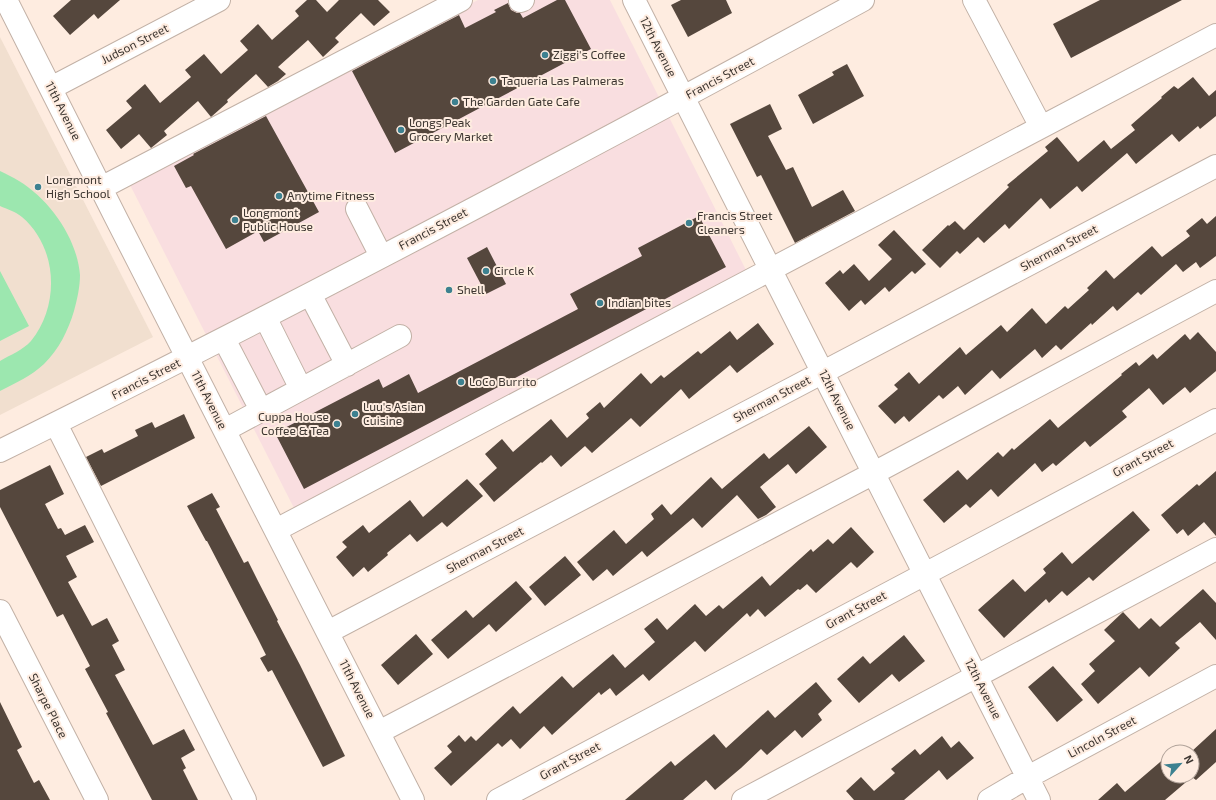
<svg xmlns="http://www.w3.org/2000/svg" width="1216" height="800" viewBox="0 0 1216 800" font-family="'Exo 2',sans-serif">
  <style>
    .commercial { fill: #f9dee0 }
    .education { fill: #f1dfcf }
    .green { fill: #9ce7af }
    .building { fill: #55473d }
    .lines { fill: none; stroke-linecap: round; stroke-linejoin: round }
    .minor-casing { stroke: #c2b1a6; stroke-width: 24 }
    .minor { stroke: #fff; stroke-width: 22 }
    .poi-dot { fill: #3d8190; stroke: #feece0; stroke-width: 1.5 }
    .labels { text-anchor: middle; stroke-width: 4; stroke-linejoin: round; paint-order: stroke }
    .street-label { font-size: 12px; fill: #3d3631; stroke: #feece0 }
    .poi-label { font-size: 12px; fill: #3d3631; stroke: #feece0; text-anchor: start }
  </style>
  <rect width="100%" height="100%" fill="#feece0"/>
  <path class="commercial" d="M478,0H610L748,274L297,514L127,179Z"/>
  <path class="education" d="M0,37L153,337L0,415Z"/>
  <path class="green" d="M0,171C6,174 13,177 19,181C50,200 77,238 80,275C80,287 77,300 74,311C68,331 59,349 44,364C31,376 16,383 0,391V361C10,355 23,350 31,341C60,305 58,248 22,217C16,212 7,209 0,206Z
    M0,271L29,326L0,341Z"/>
  <path class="building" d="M71,0H120L98,19L94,14L70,35L53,16Z
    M307,0H316L327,12L339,0H378L390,12L374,26L361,13L335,38L339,42L323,57L308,40L278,67L286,74L278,81L268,87L256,74L227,100L228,102L211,117L198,101L164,131L167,135L151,148L139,134L121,149L106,130L132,108L126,101L145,84L160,103L191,77L185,70L204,54L221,74L248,50L240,41L258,24L272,40L299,16L295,11Z
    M557,0H565L591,49L395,153L352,71L459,15L465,28L496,12L494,10L508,3L511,10L517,13H520L523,18Z
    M681,0H726L732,13L688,37L671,5Z
    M1100,0H1182L1071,58L1053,24Z
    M847,64L864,96L813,124L798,95L834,75L832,72Z
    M1193,77L1209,96L1216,90V116L1200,129L1198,126L1179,142L1172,134L1136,164L1127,153L1082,192L1077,186L1050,209L1041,198L1009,229L1005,224L984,243L978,237L960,254L957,251L940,268L922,250L948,225L949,226L955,221L964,230L1009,187L1007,185L1048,151L1045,147L1057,137L1078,162L1104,140L1111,149L1135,130L1131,125L1162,98L1161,97L1174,86L1178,89Z
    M770,104L782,129L768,136L786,170L793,167L812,207L843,190L855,211L795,243L761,175L757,177L730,124Z
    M266,116L319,212L264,242L258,231L226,249L191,186L186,188L174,166L194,155L193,154Z
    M699,216L726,267L304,489L275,433L379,379L383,388L409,374L418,393L578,309L570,294L642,256L638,248Z
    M1216,216V256L1200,268L1196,262L1183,272L1176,264L1141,295L1138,292L1117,311L1113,306L1092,325L1091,323L1061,350L1056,345L1042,358L1035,349L1000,379L992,370L965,395L958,386L943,399L939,395L909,422L904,416L895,424L878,406L898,389L894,385L909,372L919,384L960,347L966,355L1001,325L1007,332L1032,308L1046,324L1065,306L1068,309L1089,290L1087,288L1106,270L1114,279L1152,246L1162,257L1190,236L1186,231L1202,218L1207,224Z
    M894,230L926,264L915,274L912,271L889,292L885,287L865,305L861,300L849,311L825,283L840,270L843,274L854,264L869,281L892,259L878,245Z
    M487,247L506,284L486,294L467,258Z
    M758,323L774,344L737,373L730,365L689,399L681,389L640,427L631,418L592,453L585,446L561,467L551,455L542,463L541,462L494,502L479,484L497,468L485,454L502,439L513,452L551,419L567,438L589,418L586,414L600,402L604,408L641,373L651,384L661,375L664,378L698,351L701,354L730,331L737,340Z
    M1198,332L1216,352V371L1190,393L1185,387L1163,405L1149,388L1122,411L1127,417L1090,447L1085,441L1056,466L1053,463L1042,472L1035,463L998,497L991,489L970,508L966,504L944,523L923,500L958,470L967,480L998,452L1003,457L1012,448L1014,450L1050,419L1058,428L1122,375L1121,374L1136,362L1139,366L1153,354L1157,359L1185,334L1190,340Z
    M184,414L195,438L101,486L86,457L102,449L104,453L138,436L135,430L152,422L155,428Z
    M809,426L827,447L796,474L788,464L760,487L776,507L766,515L758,519L737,495L702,528L693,518L647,557L642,551L613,576L607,569L593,581L577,562L614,530L626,544L654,519L651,514L662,504L671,515L711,477L722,489L764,453L769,459Z
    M50,465L64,494L45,504L58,529L61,528L65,535L85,525L94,542L66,556L77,577L68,582L92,626L107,618L119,641L112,645L125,670L115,675L153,745L184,729L195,750L181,758L186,768L183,770L198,800H152L106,713L108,712L85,669L90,666L63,614L57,617L0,507V490Z
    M1216,471V536L1204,522L1188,536L1183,529L1177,534L1161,515L1197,484L1199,486Z
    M467,479L483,496L447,527L442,522L417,542L410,534L387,553L388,555L368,572L364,567L353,577L336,557L347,547L342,542L363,525L369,533L410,500L423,517Z
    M212,493L220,507L216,509L244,563L248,561L258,581L278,620L277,621L300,665L345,756L323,767L272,670L268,672L260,658L266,655L258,639L207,541H206L187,506Z
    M1133,511L1150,530L1093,581L1089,577L1067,596L1062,591L1049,603L1046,599L1004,638L978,610L1013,579L1025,592L1046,573L1043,569L1062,552L1072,564Z
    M851,527L874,552L857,568L851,562L816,593L807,584L800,590L798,589L765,617L758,609L750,617L747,613L705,652L695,641L649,681L643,674L616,696L610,688L601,695L599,692L552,735L544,726L520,749L511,739L502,747L498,743L451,786L434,768L452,752L447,746L459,735L465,742L471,736L476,741L513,706L520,714L562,676L573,688L613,654L625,668L655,642L644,629L657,618L667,630L695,604L706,616L719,605L723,609L762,576L770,586L811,549L813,552L828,539L833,544Z
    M565,556L581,575L545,606L529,587Z
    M516,581L532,599L496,632L489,624L448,659L431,640L466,610L473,618Z
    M1203,589L1216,603V640L1200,622L1175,643L1180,648L1149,677L1140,667L1098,704L1081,684L1095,671L1089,664L1115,641L1104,630L1123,612L1139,629L1151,618L1160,627Z
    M416,634L433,654L398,685L381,665Z
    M904,635L925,661L899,682L892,674L859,703L837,679L863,656L870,664Z
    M1053,666L1083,700L1057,722L1028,687Z
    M816,682L832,701L818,714L822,720L802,738L795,730L767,755L761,749L741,768L715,790L706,780L683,800H625L671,761L675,766L714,734L726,748L768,710L775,718Z
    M0,702L22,747L17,750L34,783L39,780L50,800H0Z
    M1216,729V762L1196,780L1192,777L1165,800H1098L1117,783L1125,792L1166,757L1168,760V776H1192V752H1191Z
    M942,736L951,748L959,741L974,758L947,780L939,770L904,800H854L846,791L861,777L874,791L895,773L891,769L915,749L920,755Z"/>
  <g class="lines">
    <defs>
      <path id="minor" d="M6,0L116,218L413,800
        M634,0L1039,800
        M974,0L1041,127
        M520,1L523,0
        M51,88L219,0
        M101,188L461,0
        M357,209L381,256
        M310,294L347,365
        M265,317L301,389
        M224,339L261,410
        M56,424L245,800
        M225,430L400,336
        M0,451C291,307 578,155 863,0
        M276,530L1216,35
        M0,611L97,800
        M328,632L1216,166
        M379,732L874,473L1216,291
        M498,800L1216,420
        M743,800L1216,549
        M989,800L1028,777L1216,676"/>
    </defs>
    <use href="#minor" class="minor-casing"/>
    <use href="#minor" class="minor"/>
  </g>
  <g class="poi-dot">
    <circle cx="545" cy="55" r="4"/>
    <circle cx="493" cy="81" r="4"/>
    <circle cx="455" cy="102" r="4"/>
    <circle cx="401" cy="130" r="4"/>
    <circle cx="38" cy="187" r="4"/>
    <circle cx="279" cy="196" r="4"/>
    <circle cx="235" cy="220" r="4"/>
    <circle cx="689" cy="223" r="4"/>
    <circle cx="486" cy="271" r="4"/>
    <circle cx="449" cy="290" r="4"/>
    <circle cx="600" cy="303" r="4"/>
    <circle cx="461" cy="382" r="4"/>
    <circle cx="355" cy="414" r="4"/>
    <circle cx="337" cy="424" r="4"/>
  </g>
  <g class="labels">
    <g class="street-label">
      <text transform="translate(135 44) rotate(-27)" y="4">Judson Street</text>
      <text transform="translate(658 47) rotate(63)" y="4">12th Avenue</text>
      <text transform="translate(720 78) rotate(-28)" y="4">Francis Street</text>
      <text transform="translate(63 111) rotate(63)" y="4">11th Avenue</text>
      <text transform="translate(433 229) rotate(-28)" y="4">Francis Street</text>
      <text transform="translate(1059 248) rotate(-28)" y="4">Sherman Street</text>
      <text transform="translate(146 379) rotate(-27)" y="4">Francis Street</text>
      <text transform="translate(772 399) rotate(-28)" y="4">Sherman Street</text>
      <text transform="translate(209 400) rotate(63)" y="4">11th Avenue</text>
      <text transform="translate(837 400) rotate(63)" y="4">12th Avenue</text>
      <text transform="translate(1143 458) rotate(-28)" y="4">Grant Street</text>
      <text transform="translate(485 550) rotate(-28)" y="4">Sherman Street</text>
      <text transform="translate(856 610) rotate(-28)" y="4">Grant Street</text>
      <text transform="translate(357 689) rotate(63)" y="4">11th Avenue</text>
      <text transform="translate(983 689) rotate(63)" y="4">12th Avenue</text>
      <text transform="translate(48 706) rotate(63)" y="4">Sharpe Place</text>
      <text transform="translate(1102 737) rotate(-28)" y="4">Lincoln Street</text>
      <text transform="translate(570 761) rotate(-28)" y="4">Grant Street</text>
    </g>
    <g class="poi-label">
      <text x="553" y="59">Ziggi's Coffee</text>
      <text x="501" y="85">Taqueria Las Palmeras</text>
      <text x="463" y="106">The Garden Gate Cafe</text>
      <text x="409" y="127">Longs Peak<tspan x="409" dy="14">Grocery Market</tspan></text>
      <text x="46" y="184">Longmont<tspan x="46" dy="14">High School</tspan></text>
      <text x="287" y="200">Anytime Fitness</text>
      <text x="243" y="217">Longmont<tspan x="243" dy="14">Public House</tspan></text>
      <text x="697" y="220">Francis Street<tspan x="697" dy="14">Cleaners</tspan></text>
      <text x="494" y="275">Circle K</text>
      <text x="457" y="294">Shell</text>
      <text x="608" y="307">Indian bites</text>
      <text x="469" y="386">LoCo Burrito</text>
      <text x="363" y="411">Luu's Asian<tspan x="363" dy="14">Cuisine</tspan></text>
      <text x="329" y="421" text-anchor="end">Cuppa House<tspan x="329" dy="14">Coffee &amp; Tea</tspan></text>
    </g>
  </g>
  <g transform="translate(1180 764) rotate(63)"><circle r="19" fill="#feece0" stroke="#b1a39a"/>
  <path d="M0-3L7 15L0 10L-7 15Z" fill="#3d8190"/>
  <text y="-6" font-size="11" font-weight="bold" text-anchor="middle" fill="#3d3631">N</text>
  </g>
</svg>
